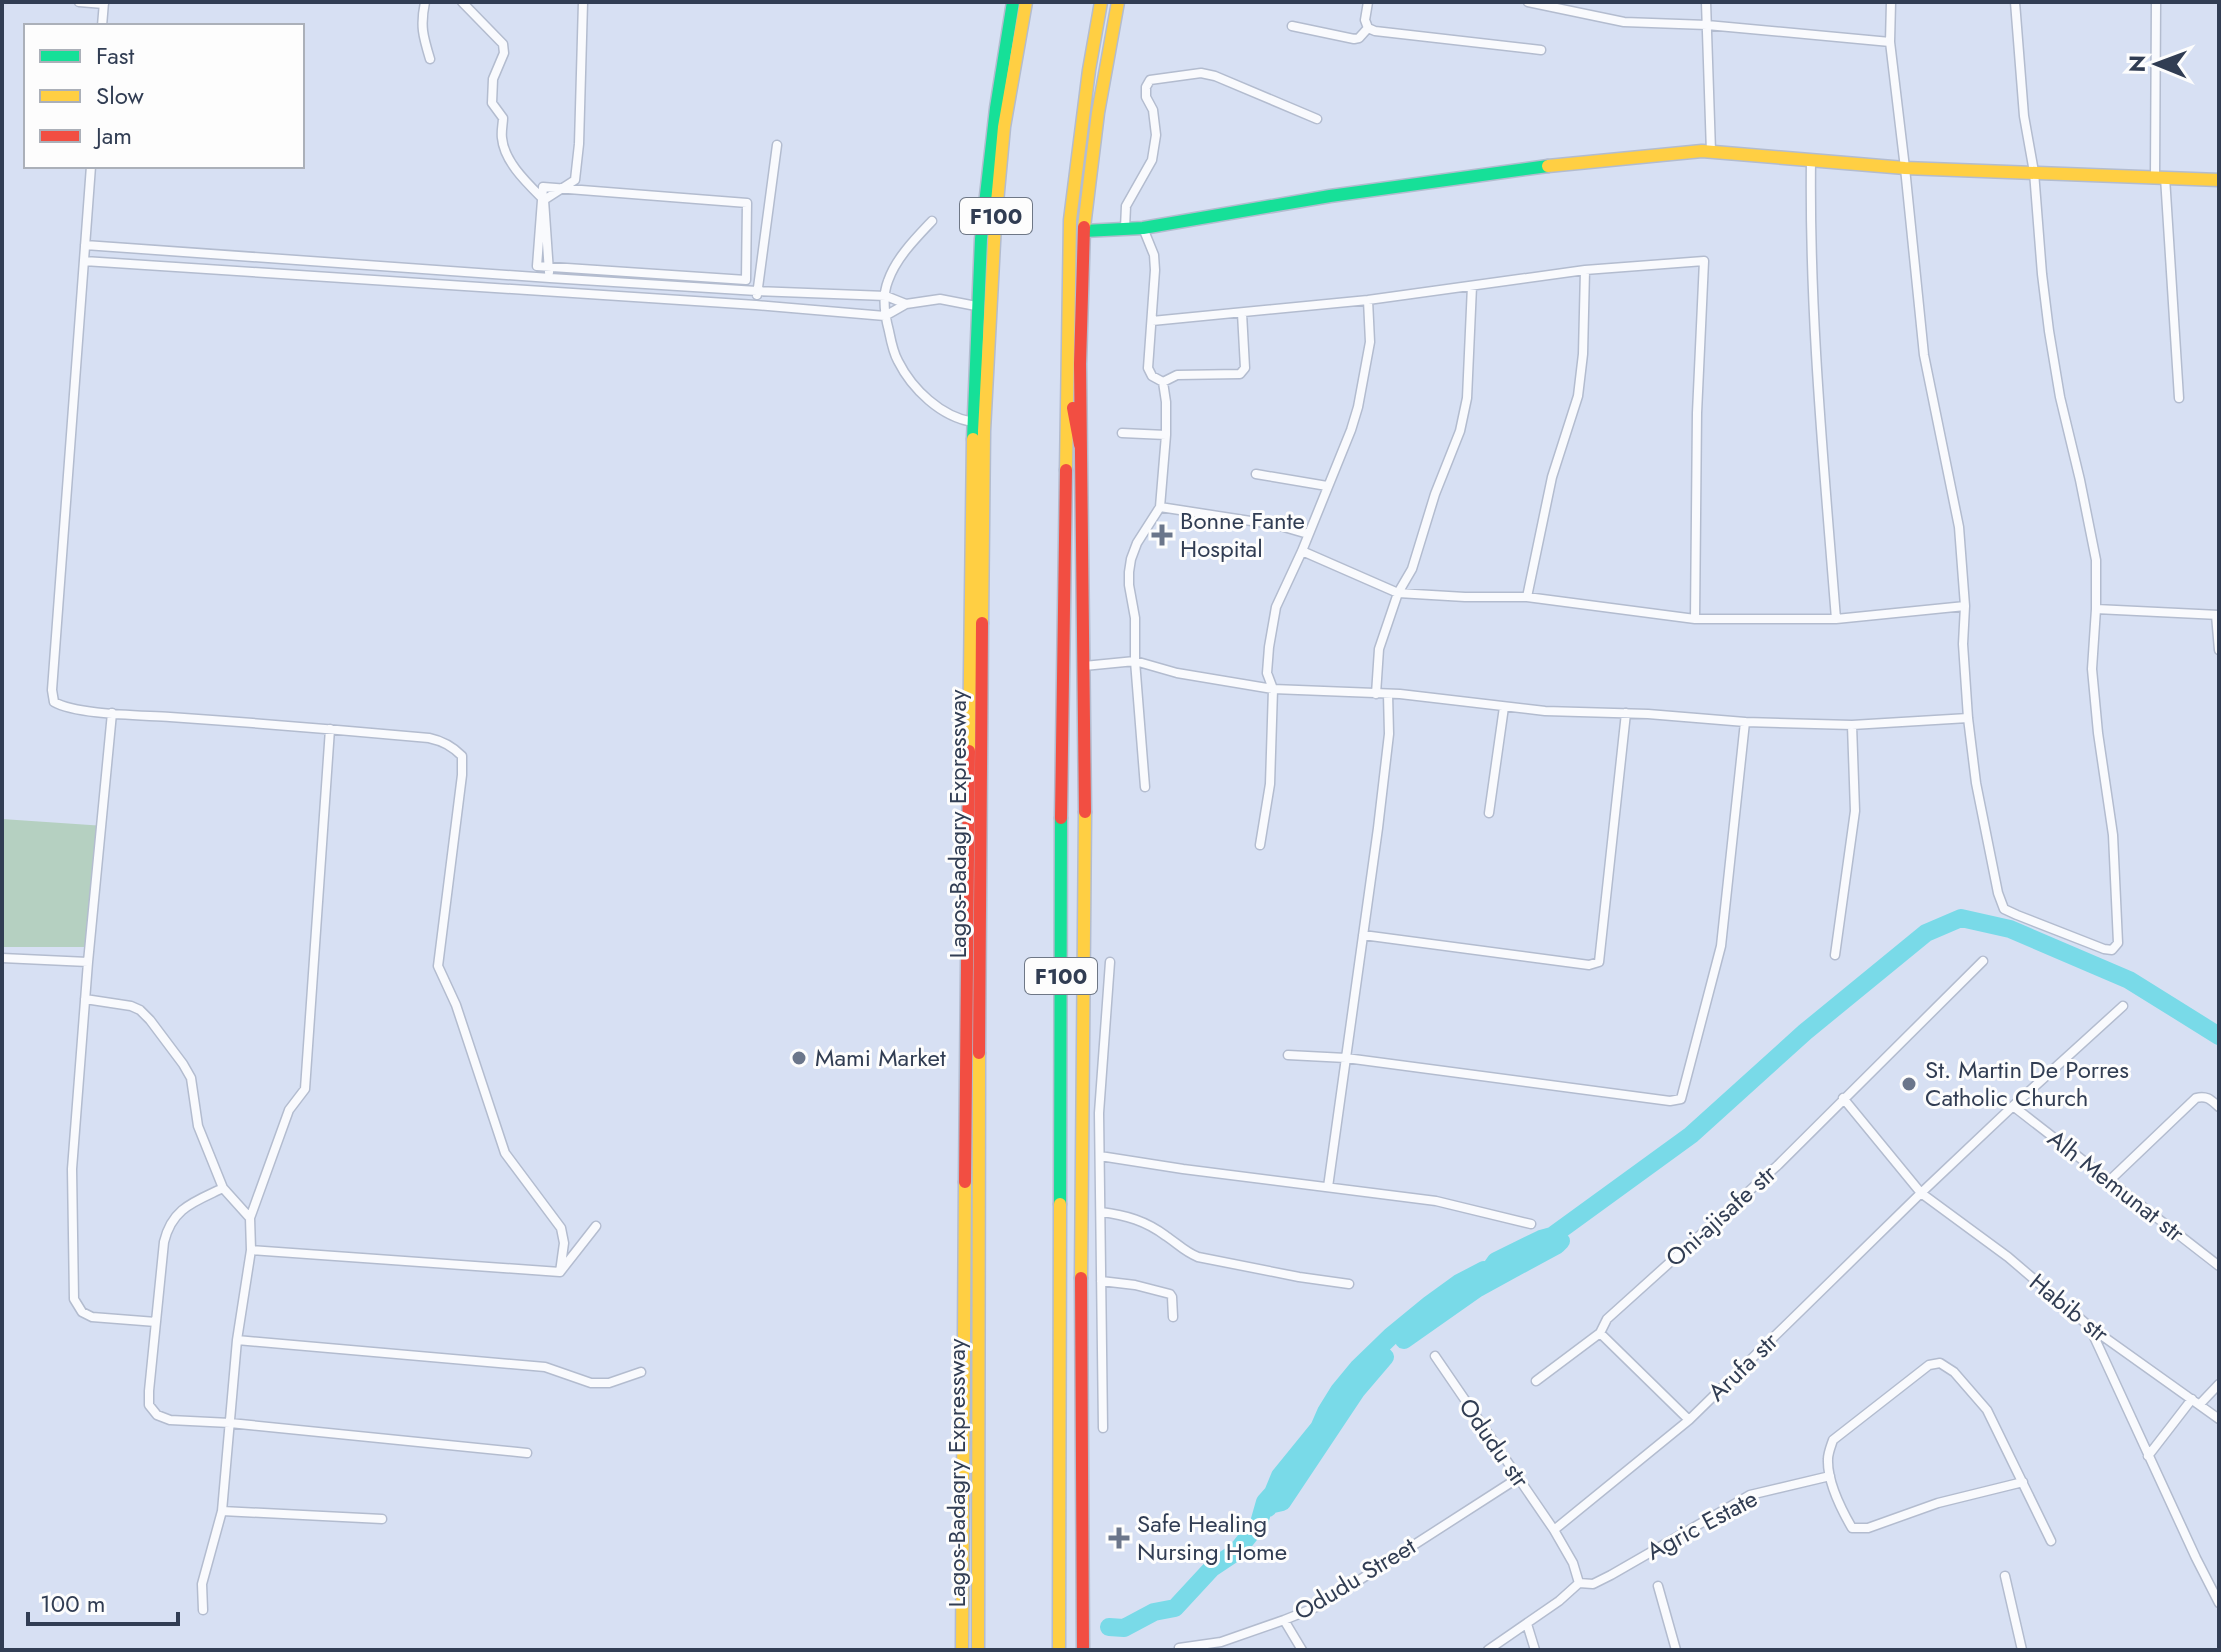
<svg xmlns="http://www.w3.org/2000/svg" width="2221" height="1652" viewBox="0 0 2221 1652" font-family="Jost,sans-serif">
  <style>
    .green { fill: #b5d0c1 }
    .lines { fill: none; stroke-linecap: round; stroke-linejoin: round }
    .river { stroke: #79dae8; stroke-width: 18 }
    .street-casing { stroke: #b3bccf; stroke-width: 11 }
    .fast-casing { stroke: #b3bccf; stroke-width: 15 }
    .slow-casing { stroke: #b3bccf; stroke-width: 15 }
    .jam-casing { stroke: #b3bccf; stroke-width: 15 }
    .street { stroke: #f9fafd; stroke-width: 8 }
    .fast { stroke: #16e098; stroke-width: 12 }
    .slow { stroke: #ffcf43; stroke-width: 12 }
    .jam { stroke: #f24e42; stroke-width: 12 }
    .poi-dot { fill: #6b768b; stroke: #fdfdfd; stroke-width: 3 }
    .labels { text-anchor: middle; stroke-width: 6; stroke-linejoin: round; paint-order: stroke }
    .shield { fill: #fdfdfd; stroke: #6e7786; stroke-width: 2 }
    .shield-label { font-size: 22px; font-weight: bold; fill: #313d53 }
    .poi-label { font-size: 24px; fill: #313d53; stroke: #fdfdfd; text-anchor: start }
    .street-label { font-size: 24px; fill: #313d53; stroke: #fdfdfd }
  </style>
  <rect width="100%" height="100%" fill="#d7e0f3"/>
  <path class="green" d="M2,819L105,826L99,844L91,947H2L4,879H2Z"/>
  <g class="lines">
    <path class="river" d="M1404,1340L1478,1288L1557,1245L1561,1241
      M1268,1508L1269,1505L1282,1502L1356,1391L1385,1357
      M1109,1627L1124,1628L1154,1612L1175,1608L1212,1568L1236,1552L1259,1523L1265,1502L1273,1493L1280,1476L1319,1428L1326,1412L1339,1391L1358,1368L1391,1336L1430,1304L1459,1283L1484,1270L1489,1271L1496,1261L1541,1239L1552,1236L1691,1135L1805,1032L1926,933L1961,918L2010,929L2129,980L2219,1036"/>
    <defs>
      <path id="street" d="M79,2L104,4
        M425,2C420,26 423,36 430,59
        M462,2L503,44L504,53L493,79L492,103L503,118C503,124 501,131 502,138C504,161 526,182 542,198
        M1368,2L1365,20L1368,28L1375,31L1541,50
        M1528,2L1624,22L1707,25L1890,42
        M1706,2L1711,152
        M1891,2L1890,42L1905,168L1924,355L1959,527L1965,606L1963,644L1968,718L1976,783L1998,893L2004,909L2017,915L2104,949L2112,950L2118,943L2113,835L2098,733L2092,669L2096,609V560L2080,480L2060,397L2049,331L2042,274L2034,172L2024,116L2015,2
        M102,26L104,2
        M1292,26L1354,39L1359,38L1368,28
        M1811,160C1809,313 1824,466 1836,619
        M91,166L52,690L54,702C77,715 141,715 170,717C256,723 342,730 429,738C443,741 452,746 462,756V775L438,966L456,1005L505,1153L561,1228L564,1243L560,1272
        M2155,176L2156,2
        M2165,177L2179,398
        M543,187L747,203L746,280L537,266Z
        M932,221C915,239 896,258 888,281C882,296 885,316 889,331C891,341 893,352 898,361C912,389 941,417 973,422
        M1125,228L1126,206L1152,160L1156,135L1153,110L1146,97V87L1150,80L1201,73L1215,76L1317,119
        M1143,228L1154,255L1155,270L1148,368L1152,376L1163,382L1166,402V435L1160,507L1137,543L1131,559L1129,572V585L1135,618V661L1145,787
        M85,245L550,278L757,291L886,296L906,304
        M84,261L756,305L885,316L906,304L940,299L976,306
        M549,272L544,200L575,180L579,144L583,2
        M757,295L777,145
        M1152,321L1368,300L1585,270L1704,261L1697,413L1695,619
        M1163,382L1177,375L1240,374L1245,368L1242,313
        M1122,433L1166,435
        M1256,474L1327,486
        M1160,507L1277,525L1308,534
        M1302,551L1398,593L1465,597H1527L1695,619H1836L1965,606
        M1527,597L1552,477L1578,396L1583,354L1585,270
        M2096,609L2219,615
        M2216,615L2219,650
        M1084,666L1135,661L1177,673L1273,689L1400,694L1545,711L1648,714L1745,722L1852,725L1968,718
        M1376,694L1379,649L1398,593L1412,569L1435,494L1460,431L1467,398L1472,286
        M112,713L88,962L72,1169L74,1299L82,1312L92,1317L156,1322
        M1489,813L1504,707
        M1260,845L1270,784L1273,689L1267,673L1269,647L1276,607L1302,551L1351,430L1358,407L1370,342L1368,300
        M1363,935L1589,965L1599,962L1626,713
        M1835,955L1855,811L1852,725
        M2,958L88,962
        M85,999L131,1006L140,1010L150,1020L183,1064L191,1078L198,1126L223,1188L250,1218L251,1250L237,1340L222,1511L202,1584L203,1610
        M1288,1055L1346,1058L1670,1101L1681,1099L1721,946L1745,722
        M1843,1098L1921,1193L2008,1257L2090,1327L2219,1419
        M2013,1106L2219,1266
        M1100,1156L1183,1169L1436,1201L1531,1224
        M2109,1181L2196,1098C2207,1095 2211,1100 2219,1107
        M1328,1187L1378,828L1389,734L1388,694
        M223,1188C194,1202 172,1208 164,1242L149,1391V1405L157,1415L170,1420L230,1423L527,1453
        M1101,1212C1126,1215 1146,1221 1166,1236C1178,1244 1185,1252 1198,1257L1299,1277L1349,1284
        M250,1218L289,1110L305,1089L330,729
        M251,1250L560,1272L596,1226
        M1101,1281L1135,1285L1170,1294L1172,1297L1173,1317
        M2090,1328L2196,1558L2219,1603
        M1600,1333L1689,1420
        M237,1340L545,1367L591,1383H609L641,1372
        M1435,1356L1554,1530L1573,1563L1579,1583L1559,1601L1488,1650
        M1536,1381L1600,1333L1607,1319L1778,1165L1983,961
        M2200,1404L2219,1384
        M1103,1428L1099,1113L1110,962
        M2148,1456L2192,1399
        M2023,1482L1938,1503L1868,1528H1852C1841,1509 1827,1482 1828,1459C1828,1453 1831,1446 1833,1440L1929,1365L1940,1363L1954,1372L1987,1410L2051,1541
        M222,1511L382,1519
        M1554,1530L1689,1420L1921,1193L2013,1106L2123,1006
        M2005,1576L2022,1650
        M1579,1583L1593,1584L1611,1575L1750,1495L1830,1476
        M1658,1586L1676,1650
        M1284,1620L1302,1650
        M1527,1624L1535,1650
        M1179,1648L1221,1642L1284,1620L1319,1606L1518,1478"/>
      <path id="fast" d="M1084,231L1143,228L1330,196L1548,166
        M973,439L981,239L996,108L1013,2
        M1060,1204L1061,818"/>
      <path id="slow" d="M1548,166L1702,151L1905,168L2219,180
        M1084,227L1098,113L1118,2
        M1066,470L1070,220L1089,70L1101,2
        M982,623L984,431L995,224L1004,127L1026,2
        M969,751L973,439
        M1081,1278L1085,812
        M962,1650L965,1182
        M978,1650L979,1053
        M1059,1650L1060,1204"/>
      <path id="jam" d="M1084,227L1080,364L1085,812
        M1073,408L1080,445
        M1061,818L1066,470
        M979,1053L982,623
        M965,1182L969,751
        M1081,1278L1083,1650"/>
    </defs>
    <use href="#street" class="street-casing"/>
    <use href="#fast" class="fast-casing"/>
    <use href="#slow" class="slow-casing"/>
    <use href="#jam" class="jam-casing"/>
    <use href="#street" class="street"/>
    <use href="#fast" class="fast"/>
    <use href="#slow" class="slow"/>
    <use href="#jam" class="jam"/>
  </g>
  <g class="poi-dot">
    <path d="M1158 523h8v8h8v8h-8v8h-8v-8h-8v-8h8z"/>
    <circle cx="799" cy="1058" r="8"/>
    <circle cx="1909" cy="1084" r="8"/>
    <path d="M1115 1526h8v8h8v8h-8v8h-8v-8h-8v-8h8z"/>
  </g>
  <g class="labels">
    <g class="shield">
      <rect x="960" y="198" width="72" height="36" rx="6"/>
      <rect x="1025" y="958" width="72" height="36" rx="6"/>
    </g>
    <g class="shield-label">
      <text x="996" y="224">F100</text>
      <text x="1061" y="984">F100</text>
    </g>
    <g class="poi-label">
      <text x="1180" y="529">Bonne Fante<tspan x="1180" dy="28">Hospital</tspan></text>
      <text x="815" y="1066">Mami Market</text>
      <text x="1925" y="1078">St. Martin De Porres<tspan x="1925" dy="28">Catholic Church</tspan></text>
      <text x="1137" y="1532">Safe Healing<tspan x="1137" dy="28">Nursing Home</tspan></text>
    </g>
    <g class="street-label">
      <text transform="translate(958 824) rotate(-90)" y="8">Lagos-Badagry Expressway</text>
      <text transform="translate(2116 1186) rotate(38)" y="8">Alh Memunat str</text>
      <text transform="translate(1721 1216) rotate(-42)" y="8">Oni-ajisafe str</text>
      <text transform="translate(2069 1308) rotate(39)" y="8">Habib str</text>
      <text transform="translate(1743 1367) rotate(-44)" y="8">Arufa str</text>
      <text transform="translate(1494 1443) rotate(55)" y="8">Odudu str</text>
      <text transform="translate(957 1473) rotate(-90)" y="8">Lagos-Badagry Expressway</text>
      <text transform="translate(1702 1525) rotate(-28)" y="8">Agric Estate</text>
      <text transform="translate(1355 1579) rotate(-31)" y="8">Odudu Street</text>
    </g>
  </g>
  <rect width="2221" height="1652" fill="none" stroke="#313d53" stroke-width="8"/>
  <rect x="24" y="24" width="280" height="144" fill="#fdfdfd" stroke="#abb0b9" stroke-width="2"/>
  <rect x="40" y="50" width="40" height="12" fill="#16e098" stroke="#abb0b9" stroke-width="2"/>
  <text x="96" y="64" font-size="24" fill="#313d53">Fast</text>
  <rect x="40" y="90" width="40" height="12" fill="#ffcf43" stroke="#abb0b9" stroke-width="2"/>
  <text x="96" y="104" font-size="24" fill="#313d53">Slow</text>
  <rect x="40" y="130" width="40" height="12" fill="#f24e42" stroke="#abb0b9" stroke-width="2"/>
  <text x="96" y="144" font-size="24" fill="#313d53">Jam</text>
  <g transform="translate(2157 64) rotate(271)" stroke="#fdfdfd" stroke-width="6" paint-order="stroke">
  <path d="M0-6L14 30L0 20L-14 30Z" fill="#313d53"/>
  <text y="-12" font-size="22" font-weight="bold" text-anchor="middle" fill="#313d53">N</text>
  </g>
  <path d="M28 1612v12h150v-12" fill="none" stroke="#313d53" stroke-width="4"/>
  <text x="40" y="1612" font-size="24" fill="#313d53" stroke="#fdfdfd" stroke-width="6" paint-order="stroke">100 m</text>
</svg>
